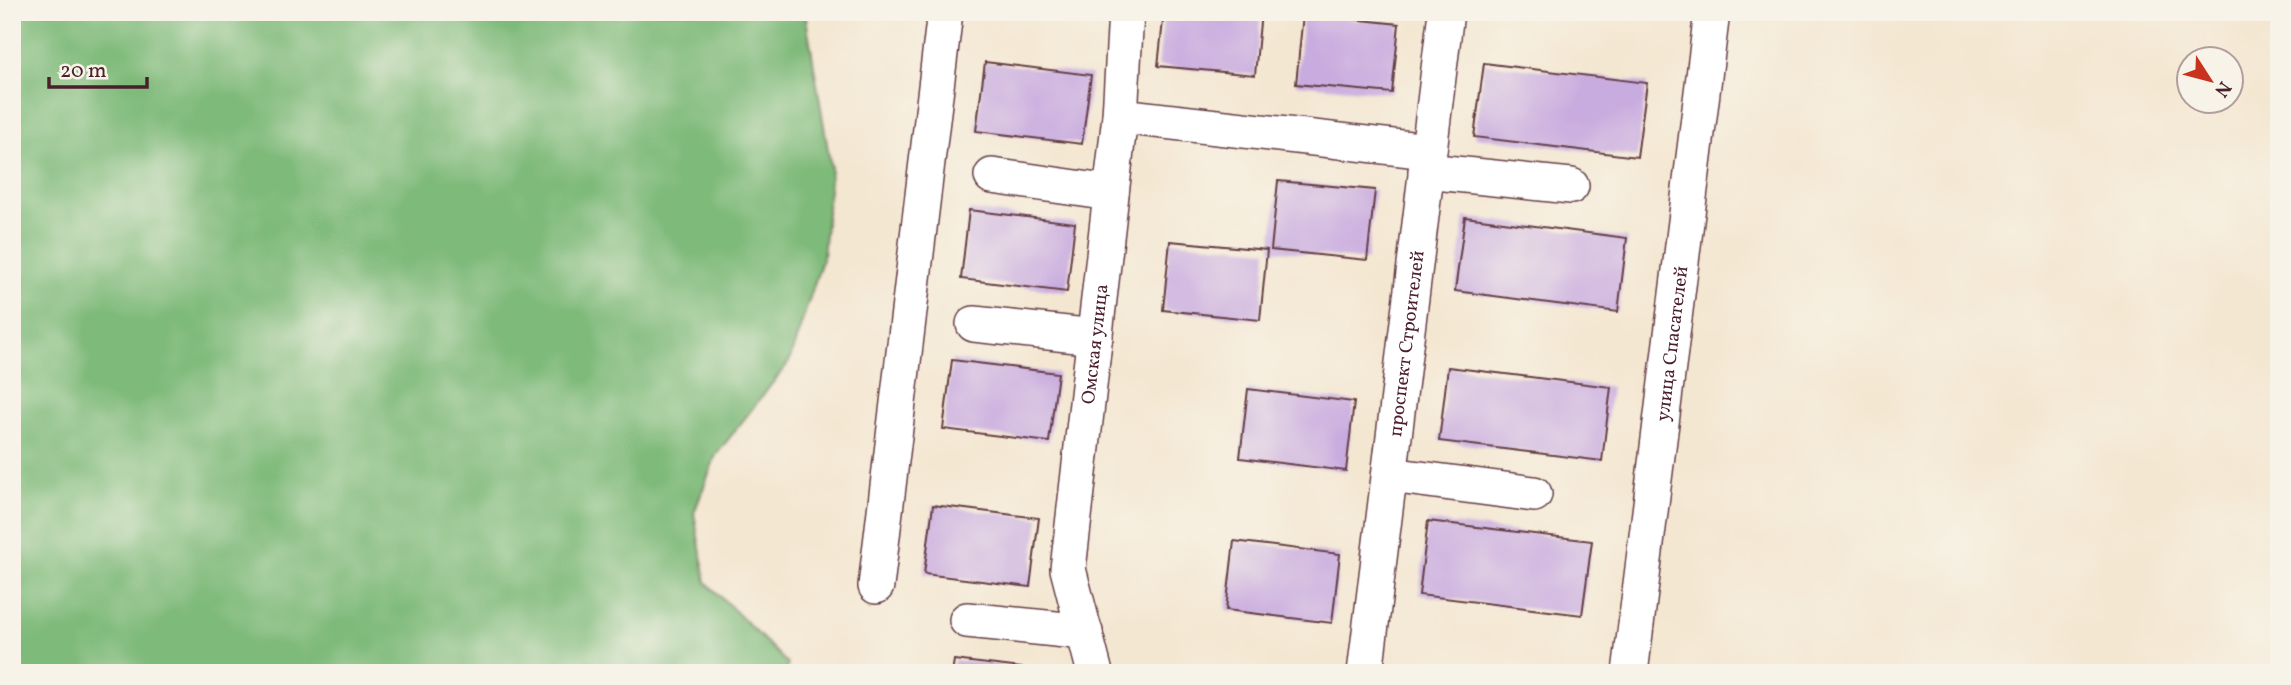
<svg xmlns="http://www.w3.org/2000/svg" width="2291" height="685" viewBox="0 0 2291 685" font-family="Vollkorn,serif">
  <style>
    .forest { fill: #7eba79; stroke: #646c52; stroke-width: 2 }
    .building { fill: #c9acdf }
    .lines { fill: none; stroke-linecap: round; stroke-linejoin: round }
    .minor-casing { stroke: #643d44; stroke-width: 38 }
    .minor { stroke: #fff; stroke-width: 35 }
    .labels { text-anchor: middle; stroke-width: 6; stroke-linejoin: round; paint-order: stroke }
    .street-label { font-size: 19px; fill: #4a1f2b; stroke: #f7f3e8 }
  </style>
  <rect width="100%" height="100%" fill="#f7f3e8"/>
  <filter id="ink" filterUnits="userSpaceOnUse"><feTurbulence type="fractalNoise" baseFrequency=".0143" numOctaves="2"/><feDisplacementMap in="SourceGraphic" scale="14" xChannelSelector="R" yChannelSelector="G"/><feConvolveMatrix kernelMatrix="1 2 1 2 8 2 1 2 1" color-interpolation-filters="sRGB"/></filter>
  <filter id="wash" filterUnits="userSpaceOnUse"><feTurbulence type="fractalNoise" baseFrequency=".00686" numOctaves="4" result="noise"/><feDisplacementMap in="SourceGraphic" scale="28" xChannelSelector="R" yChannelSelector="G"/><feGaussianBlur stdDeviation="1.57" result="paint"/><feColorMatrix in="noise" values="0 0 0 0 0 0 0 0 0 0 0 0 0 0 0 0 0 1.4 0 .05"/><feComposite in="paint" operator="in"/></filter>
  <g filter="url(#wash)">
    <rect width="100%" height="100%" fill="#f4e7d2"/>
    <path class="forest" d="M12,12H805L831,168L823,257L789,362L716,455L694,513L706,582L788,664L786,673H12Z"/>
    <g id="blocks">
      <path class="building" d="M1164,12H1261L1255,75L1158,66Z
        M1303,14L1399,24L1392,93L1296,84Z
        M985,62L1091,75L1082,144L976,131Z
        M1484,63L1647,83L1637,157L1474,137Z
        M1278,181L1375,190L1367,260L1271,250Z
        M969,210L1075,223L1067,292L961,279Z
        M1465,217L1627,238L1618,312L1455,291Z
        M1170,241L1267,250L1260,320L1163,310Z
        M952,360L1058,373L1049,442L943,429Z
        M1448,367L1611,387L1602,461L1439,441Z
        M1248,389L1354,402L1346,471L1240,458Z
        M933,505L1039,518L1030,587L924,574Z
        M1428,521L1592,541L1582,615L1419,595Z
        M1234,541L1340,554L1332,623L1226,610Z
        M954,660L1047,671V673H952Z"/>
    </g>
  </g>
  <g filter="url(#ink)">
    <use href="#blocks" fill-opacity="0" stroke="#643d44" stroke-width="2"/>
    <g class="lines">
      <defs>
        <g id="minor">
          <path d="M1120,116L1428,151"/>
          <path d="M1426,171L1571,186"/>
          <path d="M992,176L1111,193"/>
          <path d="M974,324L1095,337"/>
          <path d="M1390,475L1534,494"/>
          <path d="M876,586L945,12"/>
          <path d="M967,620L1085,632"/>
          <path id="s1" d="M1095,673L1068,569L1120,116L1126,12"/>
          <path id="s2" d="M1365,673L1446,12"/>
          <path id="s3" d="M1630,673L1712,12"/>
        </g>
      </defs>
      <use href="#minor" class="minor-casing"/>
      <use href="#minor" class="minor"/>
    </g>
  </g>
  <g class="labels">
    <g class="street-label">
      <text dy="7" stroke="none"><textPath href="#s2" startOffset="332">проспект Строителей</textPath></text>
      <text dy="7" stroke="none"><textPath href="#s3" startOffset="332">улица Спасателей</textPath></text>
      <text dy="7" stroke="none"><textPath href="#s1" startOffset="334">Омская улица</textPath></text>
    </g>
  </g>
  <rect width="2291" height="685" fill="none" stroke="#f7f3e8" stroke-width="42"/>
  <g transform="translate(2210 80) rotate(126)"><circle r="33" fill="#f7f3e8" stroke="#b29e9c" stroke-width="2"/>
  <path d="M0-5L12 26L0 18L-12 26Z" fill="#c8321e"/>
  <text y="-10" font-size="19" font-weight="bold" text-anchor="middle" fill="#4a1f2b">N</text>
  </g>
  <path d="M49 77v10h98v-10" fill="none" stroke="#4a1f2b" stroke-width="3.5"/>
  <text x="60" y="77" font-size="21" fill="#4a1f2b" stroke="#f7f3e8" stroke-width="5" paint-order="stroke">20 m</text>
</svg>
